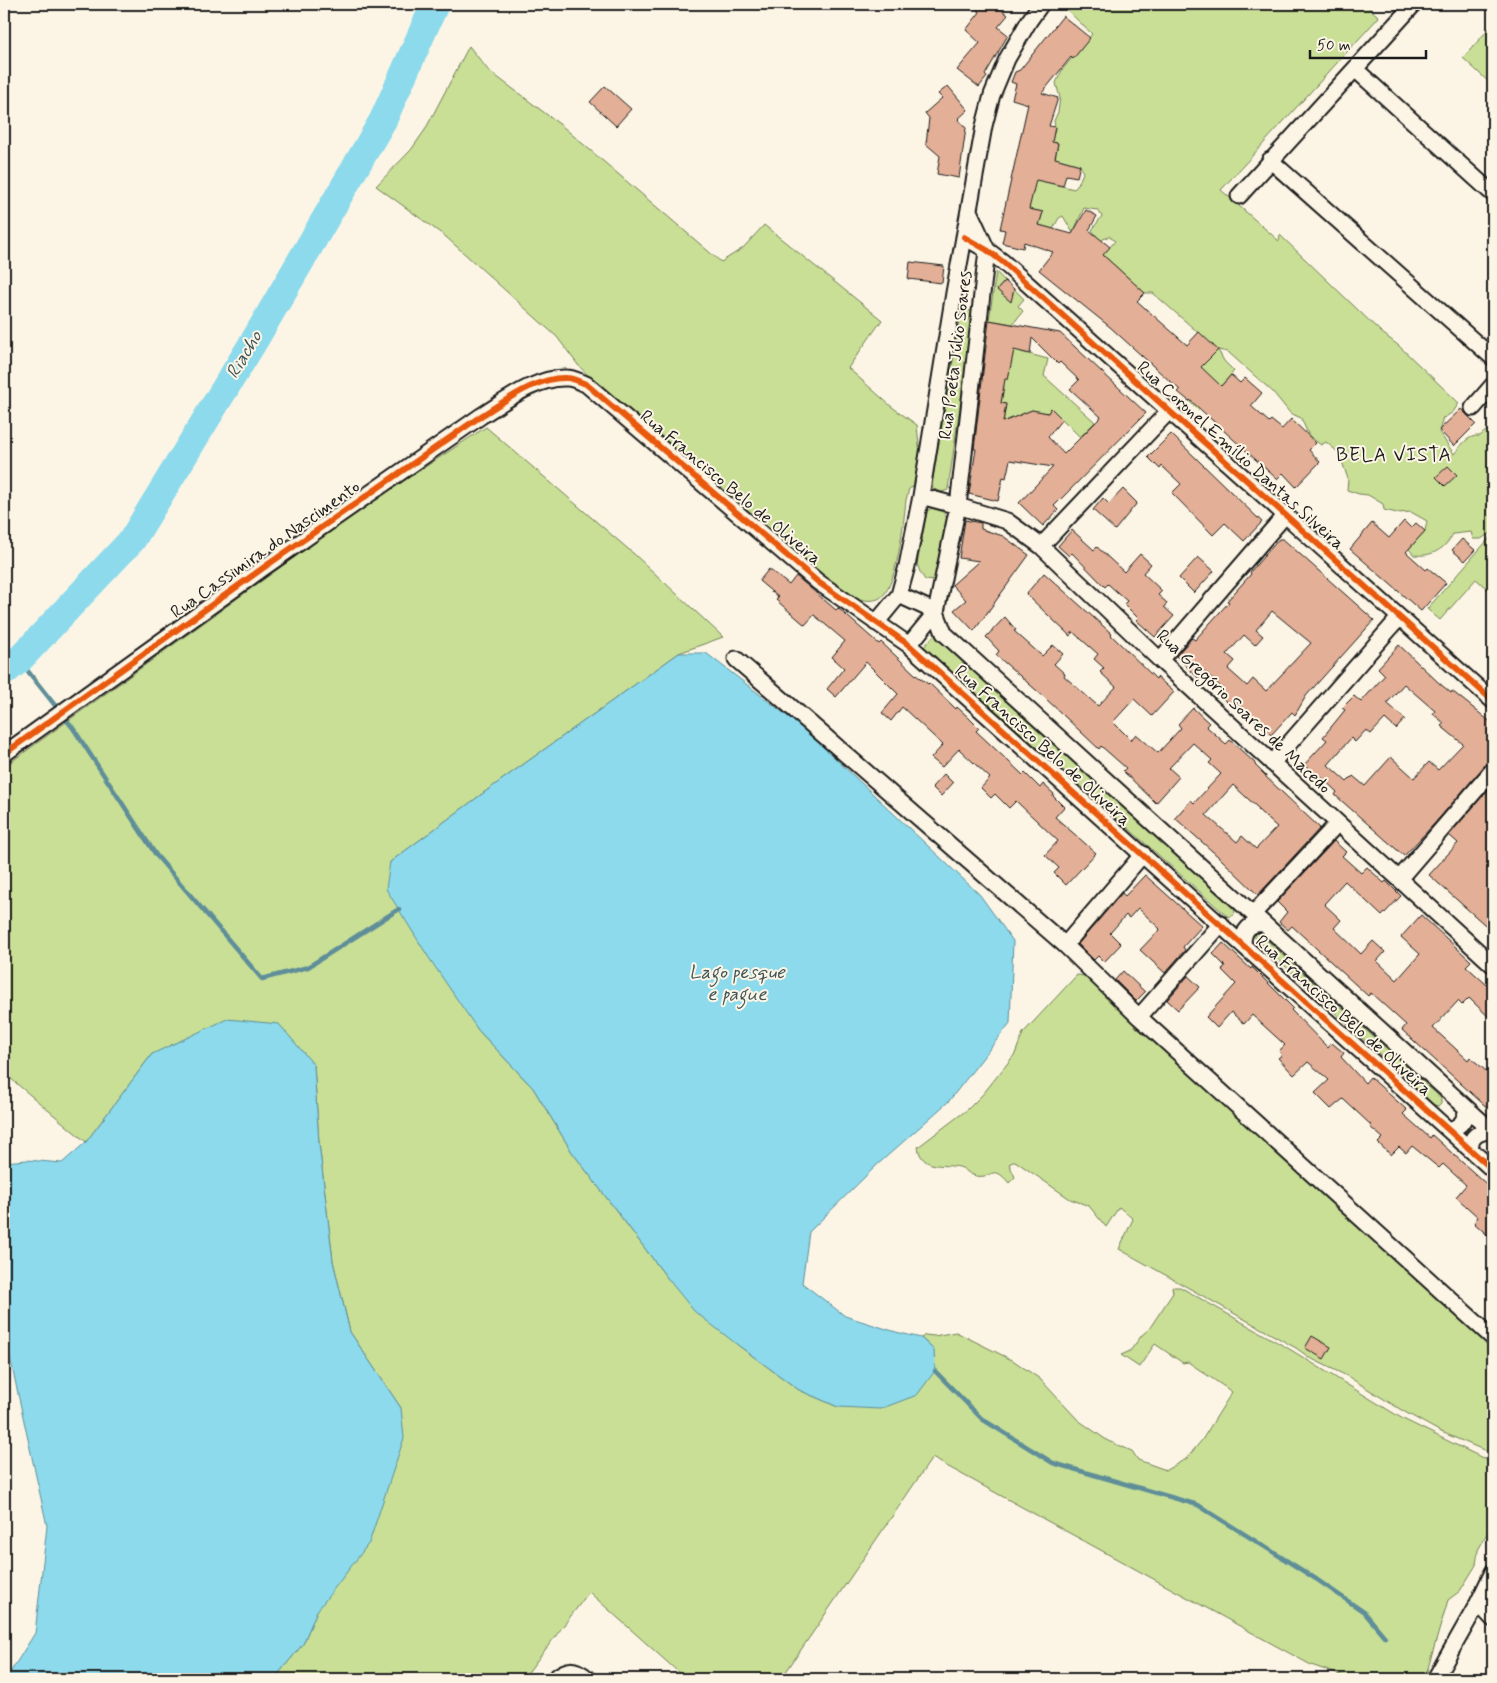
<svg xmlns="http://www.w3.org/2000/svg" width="1497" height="1683" viewBox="0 0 1497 1683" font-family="Mynerve,sans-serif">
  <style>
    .green { fill: #c8df95; stroke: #727e58 }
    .water { fill: #8cdaec; stroke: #5f8e99 }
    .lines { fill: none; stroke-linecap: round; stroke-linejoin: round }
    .stream { stroke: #5f8e99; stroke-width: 4.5 }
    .river { stroke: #8cdaec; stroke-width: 28 }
    .building { fill: #e3af96; stroke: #1c1c1c; fill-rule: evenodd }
    .minor-casing { stroke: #1c1c1c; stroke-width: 19 }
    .minor { stroke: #fcf5e5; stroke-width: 15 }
    .cycleway-casing { stroke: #fcf5e5; stroke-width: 9 }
    .cycleway { stroke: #e8590c; stroke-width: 6 }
    .labels { text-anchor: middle; stroke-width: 4; stroke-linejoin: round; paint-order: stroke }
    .street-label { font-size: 18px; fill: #1c1c1c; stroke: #fcf5e5 }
    .water-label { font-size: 19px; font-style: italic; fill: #3e555a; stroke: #fcf5e5 }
    .neighbourhood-label { font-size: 19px; letter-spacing: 1px; fill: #1c1c1c; stroke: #fcf5e5 }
  </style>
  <rect width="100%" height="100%" fill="#fcf5e5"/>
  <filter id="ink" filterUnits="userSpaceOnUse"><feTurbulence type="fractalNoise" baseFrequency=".02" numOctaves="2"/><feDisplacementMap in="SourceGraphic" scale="10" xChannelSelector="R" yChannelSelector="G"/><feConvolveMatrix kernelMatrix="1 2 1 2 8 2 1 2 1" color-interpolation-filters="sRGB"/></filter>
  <g filter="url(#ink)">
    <path class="green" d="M1066,4H1093L1095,5L1097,4H1365L1379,17L1221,190L1279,241L1280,235L1381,332L1399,346L1459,403L1453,412L1444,418L1443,417L1439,432L1454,454C1462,445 1467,435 1480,436L1489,428L1493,430V594L1476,579L1440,620L1427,609L1493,534L1492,532L1481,539H1473L1471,532L1453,534C1445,549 1432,557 1414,555L1409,549L1425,531L1427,521L1411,512L1397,513L1384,510L1383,504L1368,495L1359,494L1347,490L1348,479L1339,453L1326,442L1321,445L1309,436L1301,418L1290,413L1273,392L1228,352L1218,350L1224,361L1234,371L1201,409L1198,410L1189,401L1211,377L1200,367L1217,349L1153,293H1145L1103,255L1115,241L1109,236L1100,241L1092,230L1102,216L1097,210L1084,208L1073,233L1063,216L1059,218L1053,229L1039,225L1043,212L1029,209L1014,174L1074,189L1077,186L1083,173L1080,165L1055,158L1058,144L1052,142L1055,127L1054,121L1058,112L1060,98L1056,83L1062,70L1092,34L1064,7Z
      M1493,24V86L1463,58Z
      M469,46L488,70L562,126L721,262L743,248L764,225L882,320L848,368L892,407L917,425L920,455L919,483L909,489L906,500C904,519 897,593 878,599C859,606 837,586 822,576L605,393L578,365L557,337L446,237L376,186L411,150L425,130Z
      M996,272L1005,281L997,290L1005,297L1013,288L1024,299L1018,306L1023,311L1013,324L989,320Z
      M966,309L971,311L973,317L948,489V490L942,492L933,489L932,483L961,314Z
      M1002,331L1024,336L1021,352L1048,359L1044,376L1095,422L1080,437L1052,409L1048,413L1032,410L1003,422L1006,404L1001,403L1004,386H1000L1001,378L1008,379L1010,367Z
      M486,427L634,554L723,637L679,653L482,794L390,862L478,1030L533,1088L572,1152L668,1279L739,1346L799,1390L838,1407L934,1350L921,1338L925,1335L934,1336L956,1332L1014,1361L1040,1379L1078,1420L1108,1441L1132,1451L1138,1460L1166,1470L1186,1459L1202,1440L1232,1392L1188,1362L1183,1363L1155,1344L1139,1367L1121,1355L1130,1351L1142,1335L1149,1329L1173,1293L1172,1287H1180L1291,1350L1403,1419L1493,1463V1523L1478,1550L1476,1565L1460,1591L1448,1600L1426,1675L1413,1679H1352L1311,1665L932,1458L781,1679H686L589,1592L523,1679H274L303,1644L401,1408L350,1332L333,1261L319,1143L314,1065L152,1054L86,1142L4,1073V767L361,509Z
      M932,508L942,511L947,518L938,578L935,581L925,580L920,572L917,564L927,511Z
      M934,635L937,636L1234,909L1235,912L1231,917L1227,916L932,654L924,647Z
      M1256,931L1259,933L1441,1098V1104L1439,1106L1434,1105L1254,937L1253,935Z
      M1077,975L1087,976L1493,1331V1454L1439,1431L1403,1411L1347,1376L1310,1358L1296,1348L1119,1249L1133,1219L1119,1207L1106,1227L1089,1206L1070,1199L1015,1161L1009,1164L1015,1177L1009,1183C992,1163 994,1179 976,1176C970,1175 967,1171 962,1168C948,1162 922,1173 918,1147L968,1109L983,1094L1015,1054L1023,1033Z"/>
    <path class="water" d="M679,653H706L803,728L980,895L1013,941L1010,1023L949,1101L876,1166L809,1232L802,1283L845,1316L896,1332L921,1338L934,1350L935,1371L917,1395L880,1409L838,1407L799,1390L739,1346L694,1311L668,1279L572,1152L533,1088L478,1030L429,958L386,889L390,862L482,794Z
      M227,1019L279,1024L314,1065L319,1143L333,1261L350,1332L401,1408L404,1438L369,1543L317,1611L303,1644L274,1679H6L35,1633L47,1526L4,1330V1162L27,1160L62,1163L86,1142L152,1054Z"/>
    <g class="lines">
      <path class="stream" d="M19,660L73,728L156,855L262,979L308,967L399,909
        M935,1371L982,1419L1053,1463L1198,1505L1316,1579L1364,1612L1385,1637"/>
      <path class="river" d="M4,672L19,660L132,540L254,341L383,120L435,4"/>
    </g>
    <path class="building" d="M970,4H994L1008,15L998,27L1008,35L985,75L987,77L979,87L957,70L980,43L966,30L980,12Z
      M1063,16L1090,38L1073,59L1071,57L1042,93L1058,98L1049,126L1055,127L1052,142L1058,143L1055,158L1080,165L1077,177L1066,175L1063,186L1036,180L1029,209L1043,212L1039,225L1072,234L1086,210L1097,216L1089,230L1110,247L1103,255L1145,293L1137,301L1187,345L1199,332L1218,350L1201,367L1221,386L1231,375L1240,383L1245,378L1262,393L1251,406L1269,422L1271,420L1282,429L1291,419L1316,443L1309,450L1320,462L1296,487L1283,473L1277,479L1190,400L1189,401L1178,392L1180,390L1163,375L1110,327L1039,270L1053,252L1024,242L1023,248L1002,243L1005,230L1000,229L1028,104L1012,99L1016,84L1011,82L1015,72L1020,70Z
      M605,86L631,109L616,126L590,102Z
      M948,86L968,110L958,119L966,128L959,178L937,174L940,156L926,144L929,118L925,113L942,98L938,94Z
      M910,262L944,266L942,283L908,279Z
      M1005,281L1014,289L1011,302L997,290Z
      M989,320L1060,333L1146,413L1054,506L1058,510L1043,526L1019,503L1053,467L1010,460L1006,478L1003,477L998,501L969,494L976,449H974ZM1032,338L1058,364L1060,362L1079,380L1070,389L1101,417L1064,454L1048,437L1062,419L1051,408L1048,413L1032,410L1003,422L1006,404L1001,403L1005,379H1008L1014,350L1030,354Z
      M1461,409L1476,424L1454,446L1439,430Z
      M1171,434L1262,522L1244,541L1225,523L1213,535L1172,493L1181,484L1162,466L1160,469L1148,457Z
      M1448,466L1457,475L1445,486L1436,477Z
      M1123,489L1137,503L1115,530L1093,510L1103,498L1109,504Z
      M965,520L981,523V529L1003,536L1029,555L974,631L954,610L966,600L952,585L979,561L959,558Z
      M1404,521L1411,528L1416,523L1425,531L1406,552L1426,570L1428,568L1446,583L1421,611L1350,549L1372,523L1389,538Z
      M1072,530L1094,550L1097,547L1124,572L1140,554L1151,564L1143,573L1162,591L1158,595L1167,603L1164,607L1174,616L1155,637L1136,620L1138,618L1124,604L1127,601L1108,584L1105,587L1072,553L1069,556L1058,546Z
      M1279,539H1283L1374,620L1306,696L1295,715L1292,712L1271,735L1233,699L1229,704L1219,695L1224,690L1205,672L1199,679L1176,656L1192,638L1195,640L1211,622L1229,602L1227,601L1251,574L1250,572ZM1272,611L1311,643L1266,691L1253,679L1247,686L1228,669L1235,661L1227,654L1244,635L1255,645L1263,636L1256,630Z
      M1462,539L1475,550L1465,561L1452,550Z
      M1198,557L1214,571L1194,593L1179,578Z
      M769,569L789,585L796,576L836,610L838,608L879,644L881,642L916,675L928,684L929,683L956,709L957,707L968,717L979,728L976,731L1023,775L1025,773L1040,788L1043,784L1054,794L1053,796L1064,807L1055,817L1096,853L1066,885L1054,873L1059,868L1045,855L1058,841L1016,801L1009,808L995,794L991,798L981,788L990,778L959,749L942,767L931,758L943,745L902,707L891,721L882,713L898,694L866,662L836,697L827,689L844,668L832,657L845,641L814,615L805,625L776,600L778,597L759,581Z
      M1044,573L1112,634L1111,635L1156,679L1157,677L1174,692L1152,716L1134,699L1113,722L1131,740L1136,734L1158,753L1181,728L1178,724L1193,708L1209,723L1206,726L1226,744L1230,740L1256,764L1255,765L1266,776V777L1320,828L1258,895L1221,859L1175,818L1191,800L1194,803L1221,774L1209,763L1212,760L1193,743L1169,768L1179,777L1156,803L1123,771L1126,768L1101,746L1099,749L1044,697L996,655L999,651L986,637L1005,617L1016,630L1014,631L1042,656L1053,645L1063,654L1054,664L1065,674L1064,676L1098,706L1116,687L1100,672L1104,668L1094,659L1098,654L1073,632L1070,636L1026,594ZM1233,785L1259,809L1258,810L1277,827L1256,849L1242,836L1237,842L1206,815Z
      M1399,645L1438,682L1451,693L1452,691L1493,724V761L1486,764L1435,823L1404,856L1335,795L1337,792L1318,774L1316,776L1304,765L1327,740L1323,737L1345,710L1342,708L1354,696L1361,702L1385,675L1378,668ZM1404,684L1435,711L1433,714L1444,723L1441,726L1463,744L1438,770L1429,762L1414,778L1391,757L1365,786L1353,776L1347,782L1328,765L1351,738L1355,742L1366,730L1371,734L1385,719L1396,729L1405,719L1387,703Z
      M944,774L953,783L941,796L932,787Z
      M1493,784V932L1429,875L1458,843L1449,835Z
      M1334,841L1346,852L1342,856L1361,873L1367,867L1384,883L1386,881L1401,896L1382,916L1345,881L1324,904L1341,920L1334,928L1361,954L1373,941L1385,952L1377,961L1397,980L1420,954L1401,937L1421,915L1471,961L1466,966L1486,984L1493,976V1021L1469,998L1462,1005L1458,1001L1433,1028L1468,1060L1470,1057L1493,1077V1113L1402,1030L1406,1025L1384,1005L1371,993L1368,996L1292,926L1288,930L1279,922L1287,912L1277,902Z
      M1145,875L1202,926L1183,947L1185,950L1165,973L1140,950L1160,929L1138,908L1129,918L1126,915L1110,933L1121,944L1104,962L1098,956L1094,960L1078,944L1122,893L1125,896Z
      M1223,943L1251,969L1252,967L1293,1008L1291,1010L1328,1048L1332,1043L1344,1053L1341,1057L1365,1083L1370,1077L1407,1110L1403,1114L1430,1138L1432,1135L1493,1190V1240L1474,1223L1478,1217L1456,1197L1466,1185L1443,1164L1439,1168L1412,1146L1406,1153L1399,1147L1391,1155L1378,1143L1383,1138L1370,1127L1371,1125L1343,1099L1331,1109L1315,1093L1329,1080L1308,1062L1294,1075L1278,1058L1282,1055L1279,1051L1285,1045L1252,1015L1244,1024L1231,1012L1217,1028L1206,1017L1236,984L1222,970L1225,966L1213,954Z
      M1123,971L1145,992L1136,1001L1115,980Z
      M1188,976L1200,987L1178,1010L1167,1000Z
      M1312,1336L1331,1347L1324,1359L1305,1348Z"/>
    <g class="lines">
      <defs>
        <path id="minor" d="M1355,69L1493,194
          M1270,160L1493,358
          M1239,196L1414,4
          M964,237L987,250L1003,262L1493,701
          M1473,408L1493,385
          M921,496L958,506L1007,521L1041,546L1160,660L1493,965
          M1041,546L1170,410
          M899,595L936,612L944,633L1493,1132
          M876,623L899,595L907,566L921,496L954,293L984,126L992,95L1007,59L1029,21L1041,4
          M909,645L936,612L958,506L987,250L970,213
          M736,659L1065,945L1139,1017L1493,1338
          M1160,660L1285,515
          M4,754L263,568L481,416C505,401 538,376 567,378C573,378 580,382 586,384L818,582L909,645L1493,1170
          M1272,763L1399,618
          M1399,879L1493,770
          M1253,914L1338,823
          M1243,944C1243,930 1250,922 1264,924
          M1065,945L1143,854
          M1139,1017L1221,924
          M1449,1130C1462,1126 1464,1121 1467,1109
          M1470,1149C1471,1134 1479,1133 1491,1130
          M1478,1603L1493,1619
          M554,1679C567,1668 574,1667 588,1679
          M1435,1679L1478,1603L1493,1572"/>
      </defs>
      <use href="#minor" class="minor-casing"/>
      <use href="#minor" class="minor"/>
      <defs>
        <path id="cycleway" d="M964,237L987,250L1003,262L1493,701
          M4,754L263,568L481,416C505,401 538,376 567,378C573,378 580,382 586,384L818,582L909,645L1493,1170"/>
      </defs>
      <use href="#cycleway" class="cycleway-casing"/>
      <use href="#cycleway" class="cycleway"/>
    </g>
  </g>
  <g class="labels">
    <g class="street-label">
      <text transform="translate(955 355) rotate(-83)" y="6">Rua Poeta Júlio Soares</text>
      <text transform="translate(1241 455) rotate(42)" y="6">Rua Coronel Emílio Dantas Silveira</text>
      <text transform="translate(731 487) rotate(40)" y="6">Rua Francisco Belo de Oliveira</text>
      <text transform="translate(265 549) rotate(-35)" y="6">Rua Cassimira do Nascimento</text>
      <text transform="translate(1244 711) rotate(43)" y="6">Rua Gregório Soares de Macedo</text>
      <text transform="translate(1043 745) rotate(42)" y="6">Rua Francisco Belo de Oliveira</text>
      <text transform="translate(1344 1015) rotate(42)" y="6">Rua Francisco Belo de Oliveira</text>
    </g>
    <g class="water-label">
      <text transform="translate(243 354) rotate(-59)" y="7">Riacho</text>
      <text x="737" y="978">Lago pesque<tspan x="737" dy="22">e pague</tspan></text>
    </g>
    <g class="neighbourhood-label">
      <text x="1394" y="461">BELA VISTA</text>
    </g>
  </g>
  <rect width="1497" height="1683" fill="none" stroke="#fcf5e5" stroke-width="20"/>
  <rect x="10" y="10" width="1477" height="1663" fill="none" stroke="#1c1c1c" stroke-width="2" filter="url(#ink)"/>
  <path d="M1310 50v8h116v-8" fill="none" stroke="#1c1c1c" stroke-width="2.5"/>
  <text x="1317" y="50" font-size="15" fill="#1c1c1c" stroke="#fcf5e5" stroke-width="4" paint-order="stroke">50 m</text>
</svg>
